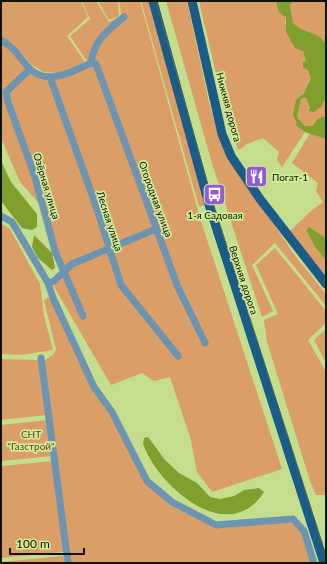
<svg xmlns="http://www.w3.org/2000/svg" width="327" height="564" viewBox="0 0 327 564" font-family="Lato,sans-serif">
  <style>
    .green { fill: #da9e66 }
    .water { fill: #819f2c }
    .lines { fill: none; stroke-linecap: round; stroke-linejoin: round }
    .minor { stroke: #6c94b3; stroke-width: 7 }
    .major { stroke: #1a5c89; stroke-width: 9 }
    .tram { stroke: #5d6c3e; stroke-width: 1 }
    .labels { text-anchor: middle; stroke-width: 3.5; stroke-linejoin: round; paint-order: stroke }
    .street-label { font-size: 10px; fill: #0d1400; stroke: #d1eb9a }
    .poi-label { font-size: 10px; fill: #0d1400; stroke: #d1eb9a; text-anchor: start }
    .park-label { font-size: 10px; fill: #64411e; stroke: #d1eb9a }
  </style>
  <rect width="100%" height="100%" fill="#c4de8e"/>
  <path class="green" d="M1,1H81L88,17L67,36L85,62L58,73L43,72L32,65L13,44L1,39Z
    M82,1H96L109,22L121,15L119,1H140L200,218L282,469L212,492L197,472L191,440L170,377L154,381L142,373L111,385L53,285L65,273L47,212L20,182L1,138V44L13,50L31,74L53,80L93,65L86,60L70,36L90,19Z
    M98,1H118L119,16L109,20Z
    M141,1H150L205,205L199,207Z
    M166,1H187L209,102L218,134L228,158L296,257L326,294V306L275,243L252,265L273,311L262,317L211,160Z
    M199,1H276L277,8L286,17L285,23L303,51L311,78L304,93L296,100L297,123L295,125L305,132L282,167L277,160L279,152L263,138L247,144L239,150L230,133Z
    M293,1H326V43L319,36L298,28L293,23L290,5Z
    M326,94V119L324,116L317,119L313,126H305L297,117L301,99L306,96L310,108L326,98Z
    M310,133L326,139V238L309,227L306,230L315,247L326,260V278L289,232L311,211L323,202L316,191L318,183L292,163Z
    M1,223L10,229L40,284L44,316L53,350L21,355L1,354Z
    M275,248L326,311V323L308,340L326,372V495H316L310,481L267,342L264,320L278,314L256,265Z
    M49,297L146,484L177,509L219,528L291,522L301,530L311,563H70L44,361L54,354L56,349L44,300Z
    M326,329V363L314,340Z
    M1,359L40,360L47,415L1,420Z
    M48,420L53,456L1,461V425Z
    M53,461L65,548L63,552L1,558V466Z
    M63,556L65,563H1V562Z"/>
  <path class="water" d="M276,1H293L290,5L293,23L299,28L319,36L326,43V98L322,106L314,112L309,111L310,108L306,97L301,99L297,117L305,126H313L317,119L324,116L326,119V139L305,132L295,125L297,123L293,115L296,100L304,93L311,78L308,70L303,68V62L306,61L303,51L295,48L286,32V17C279,14 277,9 276,1Z
    M1,161L11,182L37,214V227L32,230L22,228L1,201Z
    M309,227L326,238V260L315,247L306,230Z
    M34,235L52,253L55,268L52,270L38,258L32,247Z
    M148,437L165,460L179,473L197,483L210,497L220,499L234,496L244,490L259,488L264,492C228,548 158,486 143,444L144,438Z"/>
  <g class="lines">
    <path class="minor" d="M1,40C17,49 18,57 30,69C48,86 73,71 91,63C94,40 107,31 124,17
      M91,63L96,64L177,285L205,343
      M30,69L6,92L8,102L35,177L55,251L83,316
      M50,77L97,209L121,285L178,356
      M1,216L12,222L48,283L53,298L94,387L112,412L147,481L172,502L216,525L293,519L304,531L314,563
      M48,283L54,281L72,264L156,229
      M41,358L68,563"/>
    <path class="major" d="M153,1L210,208L324,563
      M192,1L222,134L231,156L260,199L326,284"/>
    <path class="tram" d="M156,1L214,206L326,555"/>
  </g>
  <defs>
    <symbol id="restaurant-square" viewBox="-11 -11 22 22"><rect x="-9" y="-9" width="18" height="18" rx="4" fill="#935ad1" stroke="#d1eb9a"/><path d="M-5-6h1v4h1v-4h1v4h1v-4h1v5L-1.5 .5V6h-2V.5L-5-1ZM5-6V6H3V1.5H1.5Q1.5-4 5-6Z" fill="#fff"/></symbol>
    <symbol id="bus-square" viewBox="-11 -11 22 22"><rect x="-9" y="-9" width="18" height="18" rx="4" fill="#935ad1" stroke="#d1eb9a"/><path d="M-5-6H5V4H4V6H2V4H-2V6H-4V4H-5ZM-3.5-4V0h7V-4ZM-3.5 1.2v1.5H-2V1.2ZM2 1.2v1.5H3.5V1.2Z" fill="#fff"/></symbol>
  </defs>
  <g fill-rule="evenodd">
    <use href="#restaurant-square" x="244" y="164" width="25" height="25"/>
    <use href="#bus-square" x="202" y="182" width="25" height="25"/>
  </g>
  <g class="labels">
    <g class="street-label">
      <text transform="translate(229 107) rotate(75)" y="4">Нижняя дорога</text>
      <text transform="translate(47 186) rotate(73)" y="4">Озёрная улица</text>
      <text transform="translate(156 199) rotate(70)" y="4">Огородная улица</text>
      <text transform="translate(110 221) rotate(72)" y="4">Лесная улица</text>
      <text transform="translate(244 280) rotate(72)" y="4">Верхняя дорога</text>
    </g>
    <g class="poi-label">
      <text x="272" y="181">Погат-1</text>
      <text x="215" y="219" text-anchor="middle">1-я Садовая</text>
    </g>
    <g class="park-label">
      <text x="31" y="438">СНТ<tspan x="31" dy="12">"Газстрой"</tspan></text>
    </g>
  </g>
  <rect width="327" height="564" fill="none" stroke="#0d1400" stroke-width="4"/>
  <path d="M10 548v6h74v-6" fill="none" stroke="#0d1400" stroke-width="2"/>
  <text x="16" y="548" font-size="12" fill="#0d1400" stroke="#d1eb9a" stroke-width="3" paint-order="stroke">100 m</text>
</svg>
